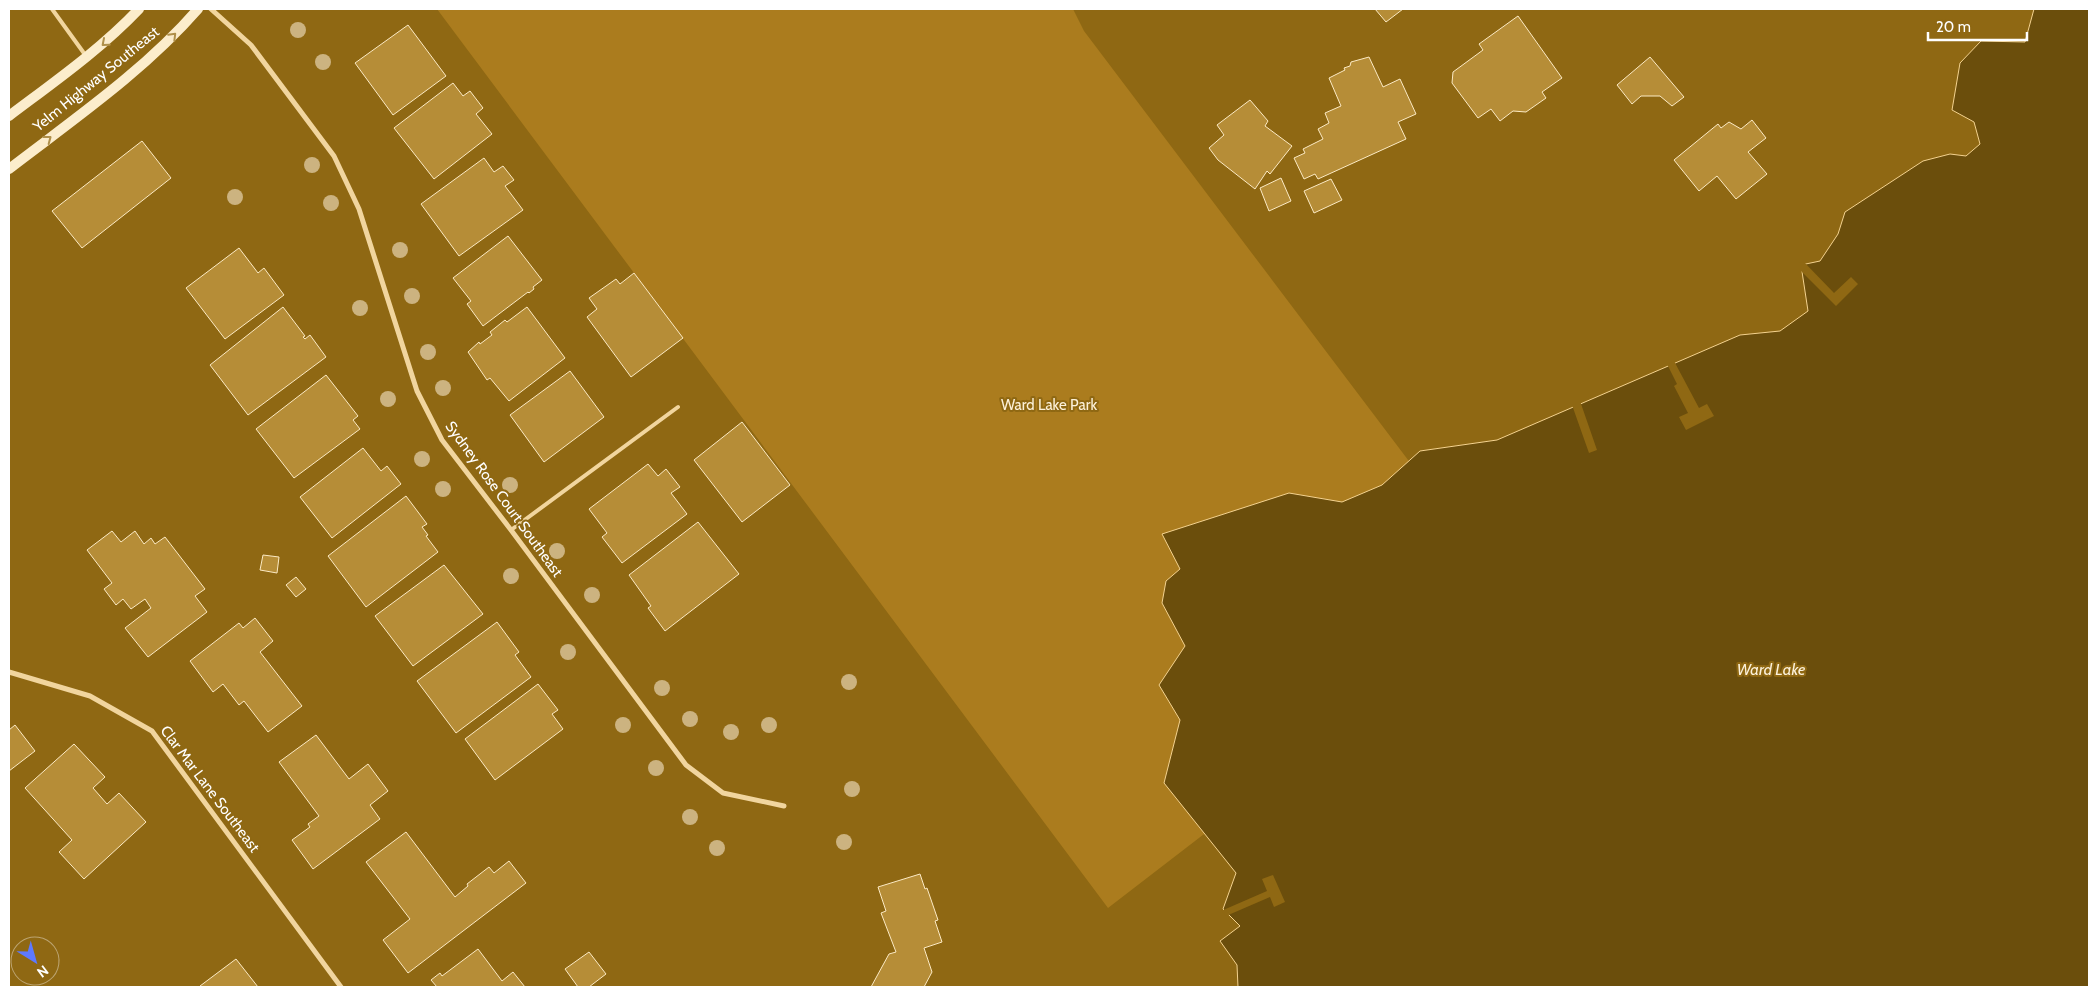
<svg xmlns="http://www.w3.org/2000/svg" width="2098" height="996" viewBox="0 0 2098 996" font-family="Cabin,sans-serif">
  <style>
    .green { fill: #ab7c1e }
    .water { fill: #6b4e0c; stroke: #f4d28f }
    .pier { fill: #8f6813 }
    .building { fill: #b68d37; stroke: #fceac4 }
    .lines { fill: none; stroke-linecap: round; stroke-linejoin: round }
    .lane { stroke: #f1d59e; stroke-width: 4 }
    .street { stroke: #f1d59e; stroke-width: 5 }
    .secondary { stroke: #fcedcc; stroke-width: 10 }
    .tree { fill: #ccb380 }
    .oneway { stroke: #b0904a }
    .labels { text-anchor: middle; stroke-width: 4; stroke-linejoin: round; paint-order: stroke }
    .street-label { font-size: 15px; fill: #fff; stroke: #8f6813 }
    .park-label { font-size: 15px; fill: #fdf1d9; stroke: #8f6813 }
    .water-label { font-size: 16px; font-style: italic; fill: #fcf2dd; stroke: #8f6813 }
  </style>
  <rect width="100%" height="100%" fill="#8f6813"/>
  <path class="green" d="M437,9H1073L1084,31L1430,489L1221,821L1108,908Z"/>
  <path class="water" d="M2034,9H2089V987H1238L1237,965L1220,941L1240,926L1223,909L1236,873L1164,783L1180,720L1159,685L1185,646L1162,603L1166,581L1180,569L1162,534L1289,493L1342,502L1382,485L1420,451L1497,440L1740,335L1780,331L1808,311L1801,265L1820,261L1838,234L1845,212L1923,161L1950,154L1966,156L1980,144L1974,122L1952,110L1960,63L1981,41L2025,42Z"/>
  <path class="pier" d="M1804,262L1834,293L1851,277L1858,284L1836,306L1799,269V263Z
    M1674,361L1699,408L1707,404L1714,416L1686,430L1679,417L1688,413L1674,386L1677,384L1667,364Z
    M1580,401L1597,450L1589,453L1572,405Z
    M1273,875L1285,902L1274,907L1270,897L1226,916L1221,911L1267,891L1262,879Z"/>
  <path class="building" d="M1375,9H1403L1386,22Z
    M1518,16L1562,78L1542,92L1546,98L1526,112L1513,111L1500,121L1491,109L1478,118L1452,83L1453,72L1483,50L1479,44Z
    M408,25L446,76L393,115L355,63Z
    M1369,57L1383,87L1400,79L1416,114L1398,122L1406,139L1318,179L1315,174L1304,179L1294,158L1305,153L1303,149L1323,139L1318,129L1329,123L1325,113L1341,106L1329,78L1345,70L1344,68L1350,66L1351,62Z
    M1650,57L1684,97L1672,106L1660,96H1641L1632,104L1617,85Z
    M453,83L463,96L470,91L483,108L476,114L492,134L434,179L394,128Z
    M1250,100L1268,121L1265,126L1292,146L1270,174L1267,171L1255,189L1218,160L1209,148L1224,135L1217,125Z
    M1752,120L1766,138L1748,152L1767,174L1736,199L1717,176L1699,191L1674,160L1718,124L1721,128L1729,122L1741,129Z
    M142,141L171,178L82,248L52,211Z
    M484,158L494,172L503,166L514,180L505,186L523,210L459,256L421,204Z
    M1281,178L1291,201L1269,211L1260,188Z
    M1331,179L1342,200L1314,213L1304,191Z
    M508,236L542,280L533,287L534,289L529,293L528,292L483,326L467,304L471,301L453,278Z
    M239,248L258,273L264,268L284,295L225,339L186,288Z
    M634,273L683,338L631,377L587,317L597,309L589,298L616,279L620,284Z
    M283,307L305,336L303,337L305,339L310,335L326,357L248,415L210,365Z
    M527,307L565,358L509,401L490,378L487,380L468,352L479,342L480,344L492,335L490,332L505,320L507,322Z
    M570,371L604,417L544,462L510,415Z
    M326,375L358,416L353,420L360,429L294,478L256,429Z
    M742,422L790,485L742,522L694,460Z
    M363,448L381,471L387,466L401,484L332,538L300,497Z
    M648,464L658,476L666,469L680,487L671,493L687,514L622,563L602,537L607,533L589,509Z
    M406,496L427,524L422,527L428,535L426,536L438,552L366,607L328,556Z
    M698,522L739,574L665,631L648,608L651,606L629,575Z
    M112,531L121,542L135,531L144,544L151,538L155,544L165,537L205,589L195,596L207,612L148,657L125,628L151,608L145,599L131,609L123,599L116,605L104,589L112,583L87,550Z
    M263,555L279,557L277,573L260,570Z
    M444,565L483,614L413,666L375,616Z
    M296,577L306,589L296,597L286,585Z
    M255,618L273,641L260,652L302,706L268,732L244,701L239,705L223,684L213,692L190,661L239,623L243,628Z
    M497,622L519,652L515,655L531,677L456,733L417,681Z
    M538,684L558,710L552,714L563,729L495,780L465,739Z
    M15,725L35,751L9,771V730Z
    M316,735L349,779L368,764L388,791L370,805L380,819L313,869L292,840L310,827L308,824L319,816L279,762Z
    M74,744L105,777L93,788L107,804L119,793L146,822L84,879L59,852L72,840L25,788Z
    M406,832L455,897L468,886L467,884L489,867L494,873L509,861L526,883L408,973L383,940L410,919L366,862Z
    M920,874L925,889L927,888L938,920L935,921L942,942L924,948L932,972L924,987H871L889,954L896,952L881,913L886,911L878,887Z
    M478,949L502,981L513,972L525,987H437L431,980L440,973L442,976Z
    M589,952L606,974L589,987H578L565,969Z
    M236,959L258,987H201L200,986Z"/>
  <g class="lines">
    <path class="lane" d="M52,9L86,56
      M511,530L678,407"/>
    <path class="street" d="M211,9L251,45L334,156L359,209L417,391L442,440L511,530L686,765L723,793L784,806
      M9,672L90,696L152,731L341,987"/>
    <path class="secondary" d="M9,116C54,82 100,50 139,9
      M9,169C74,119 144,71 198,9"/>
  </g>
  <g class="tree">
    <circle cx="298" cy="30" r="8"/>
    <circle cx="323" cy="62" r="8"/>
    <circle cx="312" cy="165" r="8"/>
    <circle cx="235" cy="197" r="8"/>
    <circle cx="331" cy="203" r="8"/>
    <circle cx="400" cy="250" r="8"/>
    <circle cx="412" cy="296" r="8"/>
    <circle cx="360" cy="308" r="8"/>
    <circle cx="428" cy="352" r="8"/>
    <circle cx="443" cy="388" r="8"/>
    <circle cx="388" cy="399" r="8"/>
    <circle cx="422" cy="459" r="8"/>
    <circle cx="510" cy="485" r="8"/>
    <circle cx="443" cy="489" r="8"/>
    <circle cx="557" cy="551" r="8"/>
    <circle cx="511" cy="576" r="8"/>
    <circle cx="592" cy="595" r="8"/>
    <circle cx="568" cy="652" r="8"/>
    <circle cx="849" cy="682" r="8"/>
    <circle cx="662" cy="688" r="8"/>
    <circle cx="690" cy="719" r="8"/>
    <circle cx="623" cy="725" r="8"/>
    <circle cx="769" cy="725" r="8"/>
    <circle cx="731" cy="732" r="8"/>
    <circle cx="656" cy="768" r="8"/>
    <circle cx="852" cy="789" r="8"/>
    <circle cx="690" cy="817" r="8"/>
    <circle cx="844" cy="842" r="8"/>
    <circle cx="717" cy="848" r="8"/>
  </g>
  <defs><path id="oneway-chevron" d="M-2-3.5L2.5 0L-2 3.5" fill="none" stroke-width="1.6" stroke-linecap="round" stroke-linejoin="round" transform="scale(1.25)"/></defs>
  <g class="oneway">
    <use href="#oneway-chevron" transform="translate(173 36) rotate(-45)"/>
    <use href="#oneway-chevron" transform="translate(105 43) rotate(139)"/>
    <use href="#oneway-chevron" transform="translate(48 139) rotate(-37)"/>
  </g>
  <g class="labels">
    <g class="street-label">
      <text transform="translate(96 79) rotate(-39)" y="5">Yelm Highway Southeast</text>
      <text transform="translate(504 499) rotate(54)" y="5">Sydney Rose Court Southeast</text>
      <text transform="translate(210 789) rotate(53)" y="5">Clar Mar Lane Southeast</text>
    </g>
    <g class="park-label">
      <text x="1049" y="410">Ward Lake Park</text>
    </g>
    <g class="water-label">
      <text x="1771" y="675">Ward Lake</text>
    </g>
  </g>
  <rect width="2098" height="996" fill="none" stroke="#ffffff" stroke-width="20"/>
  <g transform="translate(35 961) rotate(143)"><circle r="24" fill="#8f6813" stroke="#bca471"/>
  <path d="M0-4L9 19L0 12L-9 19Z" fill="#5e79ff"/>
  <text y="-8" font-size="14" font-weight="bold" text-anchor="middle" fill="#ffffff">N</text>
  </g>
  <path d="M1928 32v8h99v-8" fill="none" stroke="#ffffff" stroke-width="2.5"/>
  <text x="1936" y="32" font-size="15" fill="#ffffff" stroke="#8f6813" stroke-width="4" paint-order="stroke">20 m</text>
</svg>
